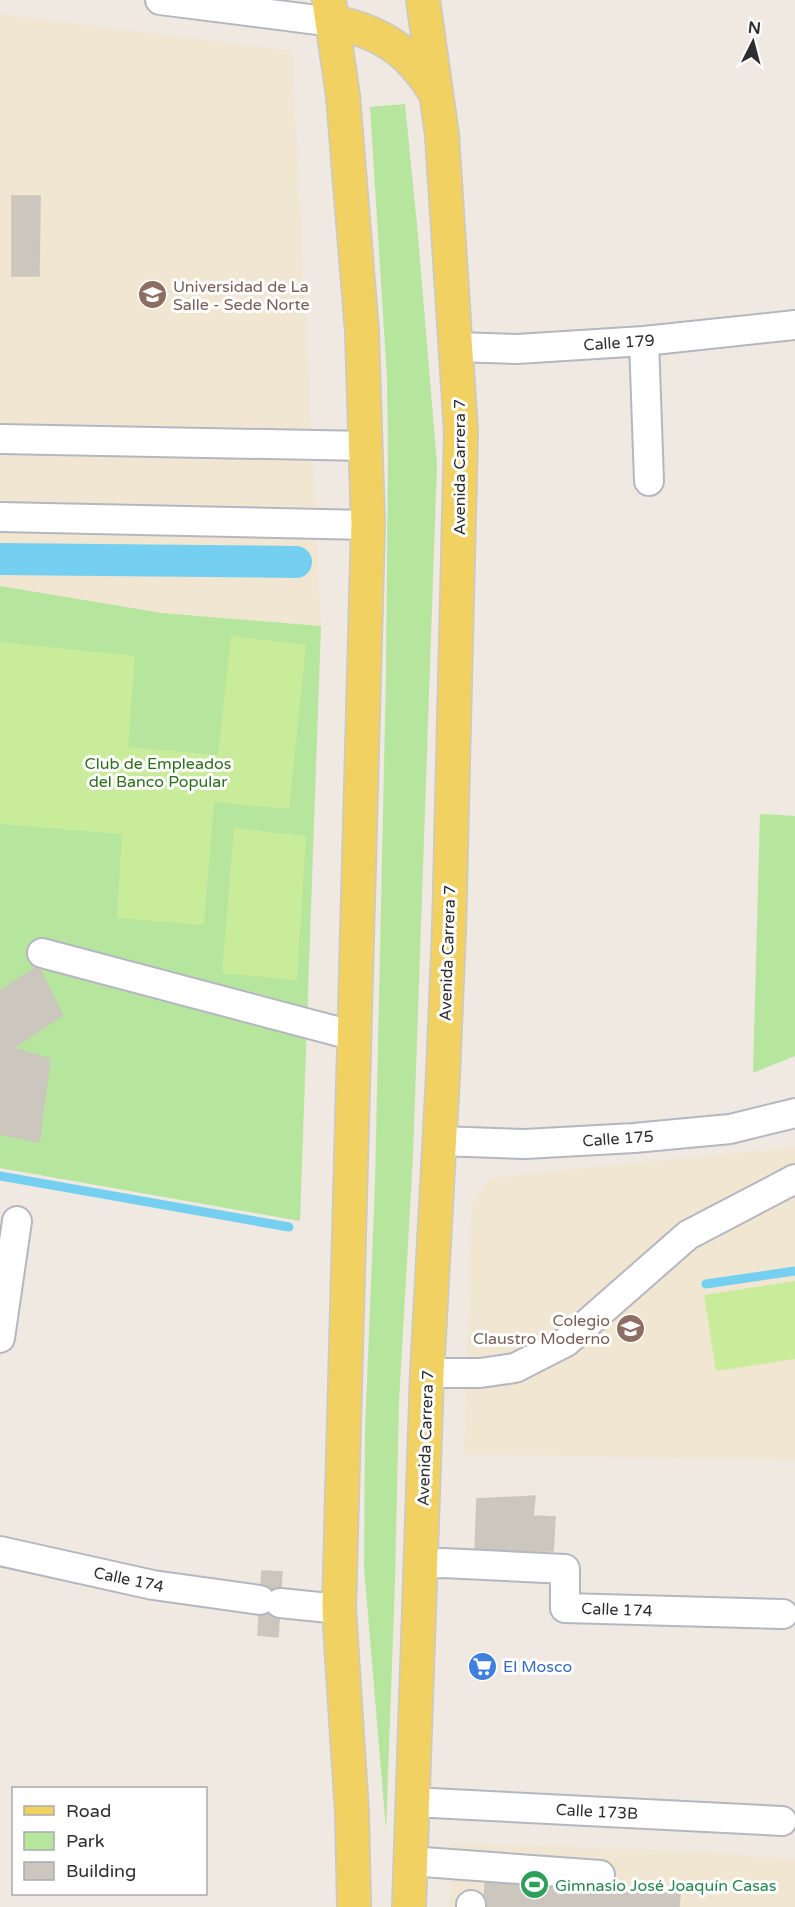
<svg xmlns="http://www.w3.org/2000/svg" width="795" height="1907" viewBox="0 0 795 1907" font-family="'Varela Round',sans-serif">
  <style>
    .education { fill: #f0e6d1 }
    .green { fill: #b6e59e }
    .pitch { fill: #c9ec9a }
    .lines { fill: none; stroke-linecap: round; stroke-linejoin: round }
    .stream { stroke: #75cff0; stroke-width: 9 }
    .canal { stroke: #75cff0; stroke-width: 32 }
    .building { fill: #cbc7bf; stroke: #cbc5ba; stroke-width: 1.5 }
    .minor-casing { stroke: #b4b7c1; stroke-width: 32 }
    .major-casing { stroke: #c9c9c9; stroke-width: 36 }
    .minor { stroke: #fff; stroke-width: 28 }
    .major { stroke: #f2d163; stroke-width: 33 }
    .labels { text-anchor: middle; stroke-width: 6; stroke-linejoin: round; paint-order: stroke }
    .education-label { font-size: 16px; fill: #785e54; stroke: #fff; text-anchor: start }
    .street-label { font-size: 16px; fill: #2e2e2e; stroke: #fff }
    .park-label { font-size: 16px; fill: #2c6e1b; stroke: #fff }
    .shop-label { font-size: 16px; fill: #366cbe; stroke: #fff; text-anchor: start }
    .leisure-label { font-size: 16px; fill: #27864d; stroke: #fff; text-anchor: start }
  </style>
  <rect width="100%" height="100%" fill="#efe9e1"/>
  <path class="education" d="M0,14L292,51L321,626L162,613L0,586Z
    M795,1147V1460L464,1454L472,1203L491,1178Z
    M452,1843L704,1852L795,1860V1907H449Z"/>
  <path class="green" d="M405,104L417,225L437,464L413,1156L399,1402L395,1582L386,1830L364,1567L365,1431L375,1184L386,675L388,456L387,379L370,107Z
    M0,586L162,613L321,626L300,1221L0,1168Z
    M760,814L795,816V1056L753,1073Z"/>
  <path class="pitch" d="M231,636L306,645L289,809L214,802L204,925L117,918L122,834L0,824V642L135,656L128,747L218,755Z
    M234,828L306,836L297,980L222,973Z
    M795,1281V1359L716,1371L704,1295Z"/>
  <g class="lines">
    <path class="stream" d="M0,1176L289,1227
      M706,1284L795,1271"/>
    <path class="canal" d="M0,559L296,562"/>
  </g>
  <path class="building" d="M12,196H40L39,276H12Z
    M38,966L63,1015L13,1048L50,1059L39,1142L0,1134V991Z
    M535,1496L533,1516L555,1517L553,1551H475L477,1499Z
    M262,1571L282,1572L278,1637L258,1635Z
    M486,1877L680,1894L679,1907H483Z"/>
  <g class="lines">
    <defs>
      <path id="minor" d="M160,0L333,22
        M644,341L649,481
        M455,347L517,349L644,341L795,325
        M0,439L367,446
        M0,517L368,525
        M42,953L355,1036
        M439,1141L525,1144L634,1138L730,1129L795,1113
        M0,1338L17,1221
        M427,1373H480L515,1368L566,1342L688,1235L795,1179
        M0,1551L153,1585L260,1600
        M420,1564L443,1563L565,1569V1608L783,1614
        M280,1603L339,1609
        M412,1802L782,1821
        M410,1861L600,1875
        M471,1907V1905"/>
      <path id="major" d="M329,0L343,96L362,332L368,525L339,1609L352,1813L354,1907
        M333,22C382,32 410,51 436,94
        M409,1907L427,1373L443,1075L449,929L461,432L442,135L423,0"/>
    </defs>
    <use href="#minor" class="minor-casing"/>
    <use href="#major" class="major-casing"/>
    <use href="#minor" class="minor"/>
    <use href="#major" class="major"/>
  </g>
  <defs>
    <symbol id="university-disc" viewBox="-11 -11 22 22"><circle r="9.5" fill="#8d6e63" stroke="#fff"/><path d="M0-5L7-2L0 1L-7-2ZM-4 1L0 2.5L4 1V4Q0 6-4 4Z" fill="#fff"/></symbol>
    <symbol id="school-disc" viewBox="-11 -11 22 22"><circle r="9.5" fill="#8d6e63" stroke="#fff"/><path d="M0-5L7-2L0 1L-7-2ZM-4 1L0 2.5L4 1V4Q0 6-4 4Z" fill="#fff"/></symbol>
    <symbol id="supermarket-disc" viewBox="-11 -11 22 22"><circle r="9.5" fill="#3f7fe0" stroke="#fff"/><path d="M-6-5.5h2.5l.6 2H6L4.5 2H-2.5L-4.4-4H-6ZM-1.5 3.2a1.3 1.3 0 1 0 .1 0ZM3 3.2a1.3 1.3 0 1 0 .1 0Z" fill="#fff"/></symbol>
    <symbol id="stadium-disc" viewBox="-11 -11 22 22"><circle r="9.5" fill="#2e9e5b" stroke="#fff"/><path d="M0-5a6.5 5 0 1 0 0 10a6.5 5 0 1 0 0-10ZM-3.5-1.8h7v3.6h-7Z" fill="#fff"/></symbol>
  </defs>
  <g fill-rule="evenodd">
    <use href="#university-disc" x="136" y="278" width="33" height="33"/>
    <use href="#school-disc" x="614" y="1312" width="33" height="33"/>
    <use href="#supermarket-disc" x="466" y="1650" width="33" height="33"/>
    <use href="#stadium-disc" x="518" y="1868" width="33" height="33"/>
  </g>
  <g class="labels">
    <g class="education-label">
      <text x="173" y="292">Universidad de La<tspan x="173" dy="18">Salle - Sede Norte</tspan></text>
      <text x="610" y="1326" text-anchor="end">Colegio<tspan x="610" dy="18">Claustro Moderno</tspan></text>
    </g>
    <g class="street-label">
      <text transform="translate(619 342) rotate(-4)" y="6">Calle 179</text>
      <text transform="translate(459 467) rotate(-90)" y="6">Avenida Carrera 7</text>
      <text transform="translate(447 953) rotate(-88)" y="6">Avenida Carrera 7</text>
      <text transform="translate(618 1138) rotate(-4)" y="6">Calle 175</text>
      <text transform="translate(425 1438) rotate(-88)" y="6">Avenida Carrera 7</text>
      <text transform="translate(129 1579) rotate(12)" y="6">Calle 174</text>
      <text transform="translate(617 1609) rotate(2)" y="6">Calle 174</text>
      <text transform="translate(597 1811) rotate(3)" y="6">Calle 173B</text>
    </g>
    <g class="park-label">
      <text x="158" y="769">Club de Empleados<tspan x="158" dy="18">del Banco Popular</tspan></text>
    </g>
    <g class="shop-label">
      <text x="503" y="1672">El Mosco</text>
    </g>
    <g class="leisure-label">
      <text x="555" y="1891">Gimnasio José Joaquín Casas</text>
    </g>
  </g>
  <rect x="12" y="1787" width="195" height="108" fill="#ffffff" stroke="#ababab" stroke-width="1.5"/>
  <rect x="24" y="1806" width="30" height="9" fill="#f2d163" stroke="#ababab" stroke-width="1.5"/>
  <text x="66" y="1817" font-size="18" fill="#2e2e2e">Road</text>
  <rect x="24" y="1832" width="30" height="18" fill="#b6e59e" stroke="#ababab" stroke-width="1.5"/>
  <text x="66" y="1847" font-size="18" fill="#2e2e2e">Park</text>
  <rect x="24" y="1862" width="30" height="18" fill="#cbc7bf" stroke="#ababab" stroke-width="1.5"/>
  <text x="66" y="1877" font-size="18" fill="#2e2e2e">Building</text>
  <g transform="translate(753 42) rotate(6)" stroke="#ffffff" stroke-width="4.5" paint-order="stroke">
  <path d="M0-4.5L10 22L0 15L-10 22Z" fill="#2e2e2e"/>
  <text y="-9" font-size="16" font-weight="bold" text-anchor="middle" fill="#2e2e2e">N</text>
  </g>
</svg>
